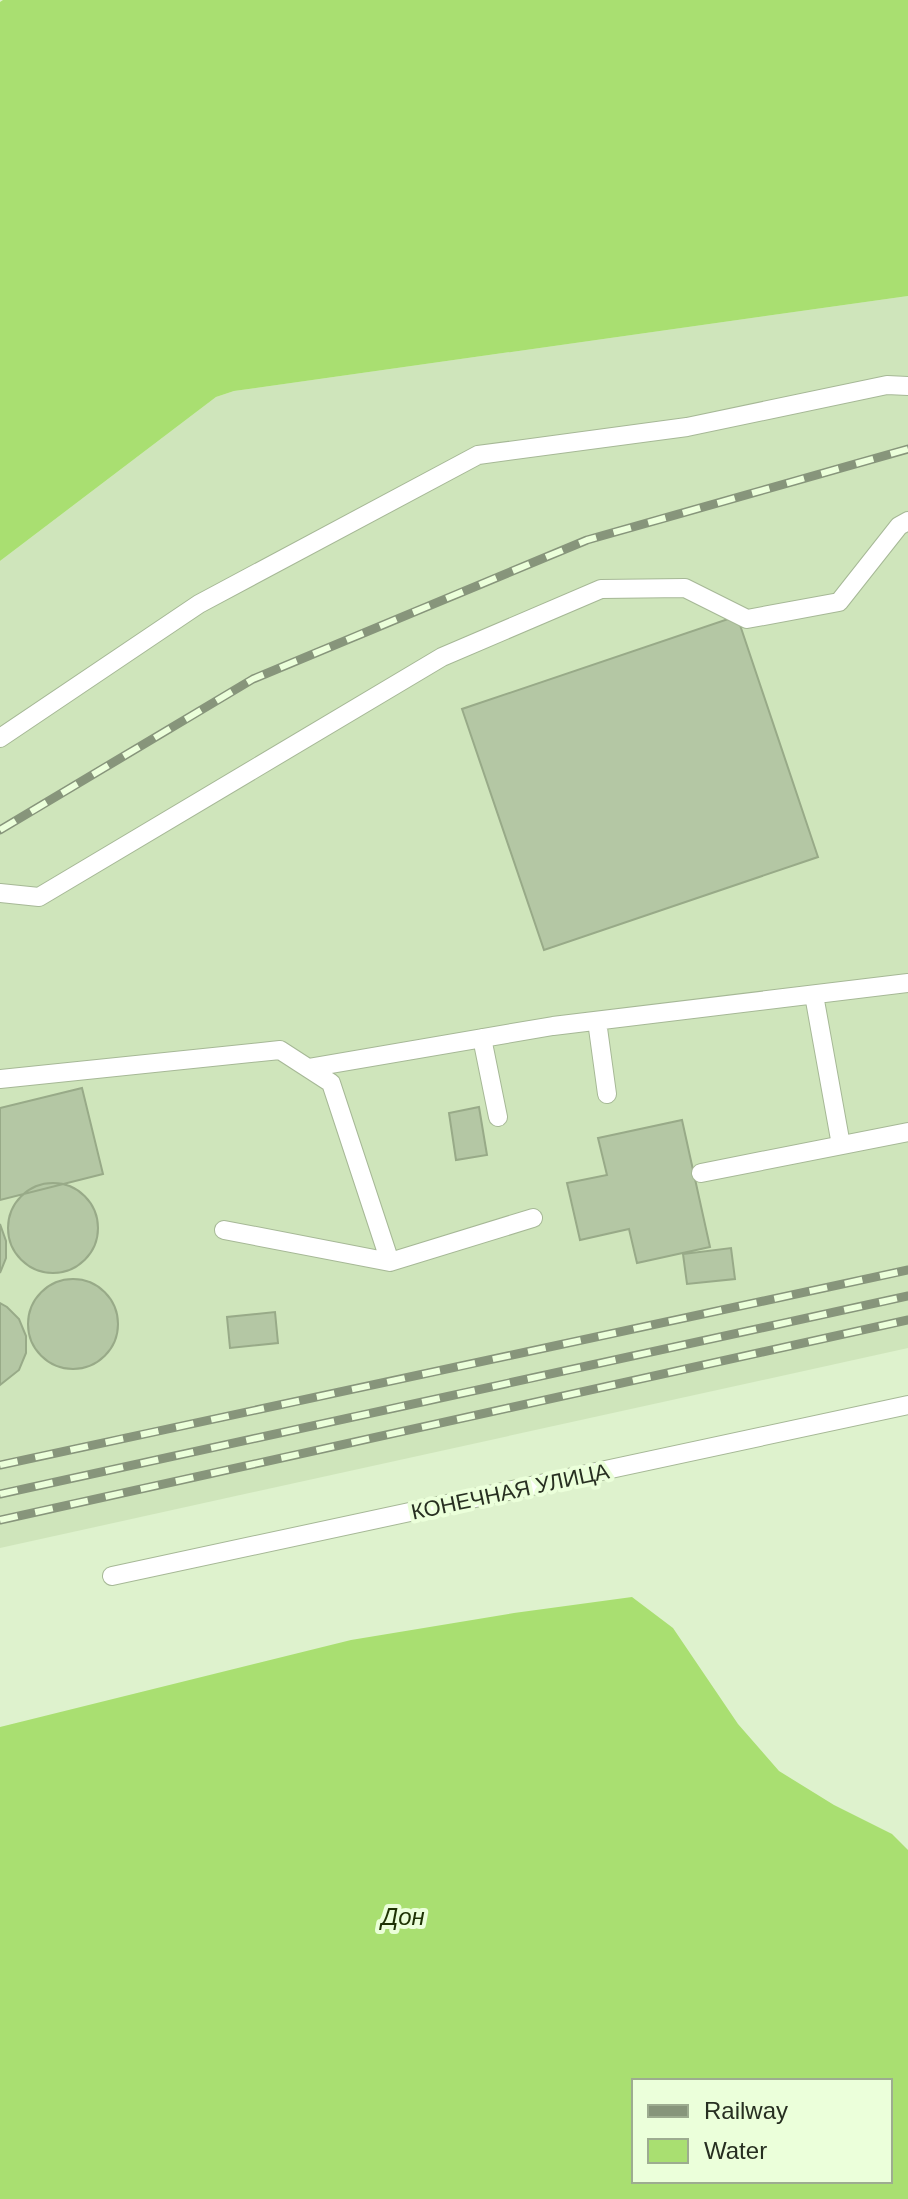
<svg xmlns="http://www.w3.org/2000/svg" width="908" height="2199" viewBox="0 0 908 2199" font-family="Arial,sans-serif">
  <style>
    .built { fill: #cfe5bb }
    .water { fill: #a9df71; fill-rule: evenodd }
    .building { fill: #b4c7a4; stroke: #98aa88; stroke-width: 2 }
    .lines { fill: none; stroke-linecap: round; stroke-linejoin: round }
    .service-casing { stroke: #a6b896; stroke-width: 20 }
    .service { stroke: #fff; stroke-width: 18 }
    .rail-casing { stroke: #87957b; stroke-width: 9 }
    .rail { stroke: #ebffda; stroke-width: 6; stroke-dasharray: 18; stroke-linecap: butt }
    .labels { text-anchor: middle; stroke-width: 8; stroke-linejoin: round; paint-order: stroke }
    .street-label { font-size: 22px; fill: #272f21; stroke: #ebffda }
    .water-label { font-size: 24px; font-style: italic; fill: #1e3204; stroke: #ebffda }
  </style>
  <rect width="100%" height="100%" fill="#def2cd"/>
  <path class="built" d="M908,296V1348L0,1548V561L216,397L234,391Z"/>
  <path class="water" d="M3,0H908V296L234,391L216,397L0,561V2Z
    M632,1597L673,1628L738,1724L779,1771L834,1805L892,1834L908,1850V2199H0V1727L351,1640L514,1613ZM890,2081V2181H634V2081Z"/>
  <path class="building" d="M737,616L818,857L544,950L462,709Z
    M82,1088L103,1174L0,1200V1108Z
    M479,1107L487,1155L456,1160L449,1113Z
    M682,1120L710,1247L637,1263L629,1229L580,1240L567,1183L607,1175L598,1138Z
    M8 1228a45 45 0 1 1 90 0a45 45 0 1 1-90 0Z
    M0,1224L6,1241V1258L0,1273Z
    M731,1248L735,1279L687,1284L683,1254Z
    M28 1324a45 45 0 1 1 90 0a45 45 0 1 1-90 0Z
    M0,1303L7,1307L19,1319L26,1336V1353L19,1370L0,1385Z
    M275,1312L278,1343L230,1348L227,1317Z"/>
  <g class="lines">
    <defs>
      <path id="service" d="M0,738L199,604L478,455L687,427L887,385L908,386
        M0,893L39,897L442,657L601,589L685,588L747,619L839,602L899,526L908,521
        M814,995L841,1145
        M597,1021L607,1094
        M482,1038L498,1117
        M308,1068L553,1026L908,983
        M0,1079L280,1050L331,1083L390,1262
        M701,1173L908,1132
        M224,1230L390,1262L533,1218
        M112,1576L908,1405"/>
    </defs>
    <use href="#service" class="service-casing"/>
    <use href="#service" class="service"/>
    <defs>
      <path id="rail" d="M0,830L253,679L587,540L908,449
        M0,1465L908,1270
        M0,1494L908,1296
        M0,1520L908,1320"/>
    </defs>
    <use href="#rail" class="rail-casing"/>
    <use href="#rail" class="rail"/>
  </g>
  <g class="labels">
    <g class="street-label">
      <text transform="translate(510 1491) rotate(-12)" y="8">КОНЕЧНАЯ УЛИЦА</text>
    </g>
    <g class="water-label">
      <text x="403" y="1925">Дон</text>
    </g>
  </g>
  <rect x="632" y="2079" width="260" height="104" fill="#ebffda" stroke="#9dac90" stroke-width="2"/>
  <rect x="648" y="2105" width="40" height="12" fill="#87957b" stroke="#9dac90" stroke-width="2"/>
  <text x="704" y="2119" font-size="24" fill="#272f21">Railway</text>
  <rect x="648" y="2139" width="40" height="24" fill="#a9df71" stroke="#9dac90" stroke-width="2"/>
  <text x="704" y="2159" font-size="24" fill="#272f21">Water</text>
</svg>
